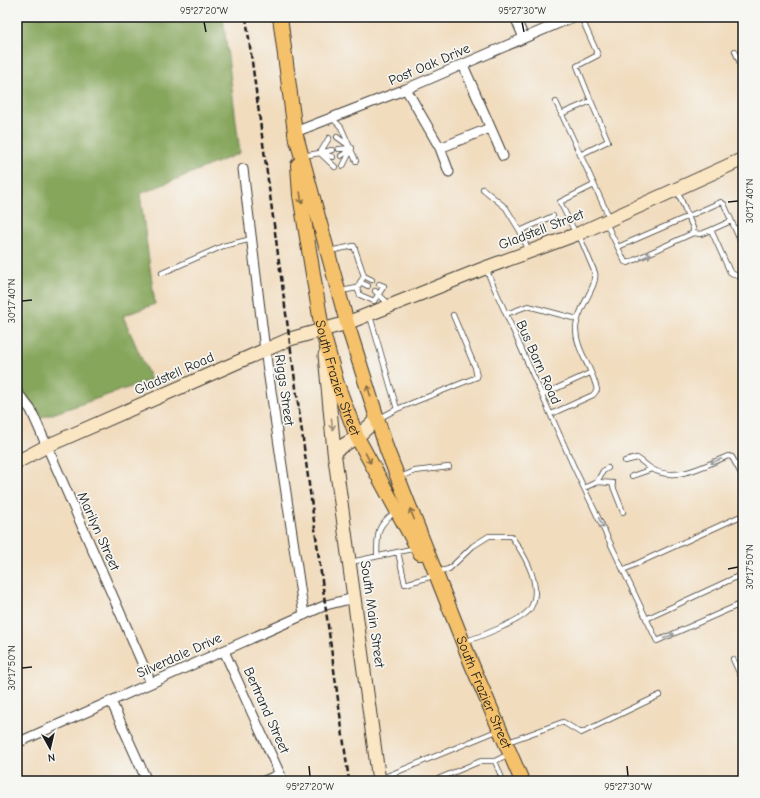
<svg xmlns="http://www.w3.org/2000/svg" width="760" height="798" viewBox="0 0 760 798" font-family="'Comic Neue',sans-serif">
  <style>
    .forest { fill: #86a65b; stroke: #51613c }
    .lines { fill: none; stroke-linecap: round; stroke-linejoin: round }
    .lane-casing { stroke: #3c3934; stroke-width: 6 }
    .street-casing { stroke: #3c3934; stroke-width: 11 }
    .secondary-casing { stroke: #3c3934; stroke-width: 15 }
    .primary-casing { stroke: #3c3934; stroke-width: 16 }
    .lane { stroke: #fff; stroke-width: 4.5 }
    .street { stroke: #fff; stroke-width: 9 }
    .secondary { stroke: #fbe6c4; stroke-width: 13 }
    .primary { stroke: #f5c16b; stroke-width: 14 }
    .rail { stroke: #1c1c1c; stroke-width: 2.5; stroke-dasharray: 6 3; stroke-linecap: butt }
    .oneway { stroke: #886e44 }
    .oneway2 { stroke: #999 }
    .oneway3 { stroke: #978b78 }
    .ticks { fill: none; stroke: #1c1c1c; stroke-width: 1.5 }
    .labels { text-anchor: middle; stroke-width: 3.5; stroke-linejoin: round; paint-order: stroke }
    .street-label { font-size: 14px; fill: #1c1c1c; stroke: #f6f6f2 }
    .neatline { fill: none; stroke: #1c1c1c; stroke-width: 1.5 }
    .ticks-label { font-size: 10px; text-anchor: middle; fill: #1c1c1c }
  </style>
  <rect width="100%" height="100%" fill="#f6f6f2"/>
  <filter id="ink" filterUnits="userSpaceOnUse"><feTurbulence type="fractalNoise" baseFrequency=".025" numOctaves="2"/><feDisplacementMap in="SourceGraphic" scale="8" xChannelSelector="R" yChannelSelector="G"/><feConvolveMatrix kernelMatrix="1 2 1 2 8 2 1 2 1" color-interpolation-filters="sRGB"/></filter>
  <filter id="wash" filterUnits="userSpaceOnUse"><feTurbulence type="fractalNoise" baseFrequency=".012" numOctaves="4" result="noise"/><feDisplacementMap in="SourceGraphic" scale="16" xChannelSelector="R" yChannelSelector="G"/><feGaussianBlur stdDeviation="0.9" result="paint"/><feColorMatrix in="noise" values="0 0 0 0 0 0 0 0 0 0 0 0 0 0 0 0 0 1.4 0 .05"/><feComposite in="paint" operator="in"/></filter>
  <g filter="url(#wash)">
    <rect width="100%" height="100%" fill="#f1dcbe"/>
    <path class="forest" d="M17,17H223L240,153L140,194L155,304L123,316L151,380L35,420L17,390Z"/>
  </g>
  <g filter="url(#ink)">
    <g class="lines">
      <defs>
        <path id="lane" d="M735,51L743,70
          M556,102L609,217
          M561,114L591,101L577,66L598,55L581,17
          M332,118L341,127L356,161
          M337,137L352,148L343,166
          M329,138L320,153L335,167
          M339,149L352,148L341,156
          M332,150L320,153L333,157
          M580,155L608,141L591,101
          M302,156L320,153
          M483,189L506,208L520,231
          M677,190L693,228V233
          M606,223L625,262L628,263L693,233L701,234L711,230L730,272L737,276L743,275
          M711,230L731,221
          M576,234L560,202L594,185
          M618,247L721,202L724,204L743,247
          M329,251L354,246L364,276L357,288L341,291
          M529,251L520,231L553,216
          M486,269L573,465L657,641L743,603
          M162,273L223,246L252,239
          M364,276L372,280
          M360,282L368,286
          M357,288L360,295L374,301L384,286L379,284
          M375,291L390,305
          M506,314L528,306L577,319
          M370,316L397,409L378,419
          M542,395L590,373
          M397,409L477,377L475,367L453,315
          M551,414L593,395L597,390C593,368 575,350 576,327C578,307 598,286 595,273L579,235
          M625,461L637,458C642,461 647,466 652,469C677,483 705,465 728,456L732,457L743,477
          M632,476L652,469
          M400,477L415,471L449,467
          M597,482L613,483
          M612,484L623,512
          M584,488L597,482L603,471L608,468
          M398,552L405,584L433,576
          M377,556C378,532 375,528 395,512
          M351,562L416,548
          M623,570L743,515
          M437,572L449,569L473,546L489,536H511C524,554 544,587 530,609C522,621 479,637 464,642
          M646,619L743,574
          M733,659L743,681
          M508,742L563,722L581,733L660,695
          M495,761L503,781
          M380,779L499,730
          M433,781L481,761H495L509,754"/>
        <path id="street" d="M515,17L524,38
          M463,65L503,156
          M406,89L440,148L449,172
          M295,132L406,89L573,17
          M440,148L490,128
          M243,169L265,350L304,615
          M17,392L31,410L151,683
          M224,651L283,781
          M111,701L147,781
          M17,743L326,605L354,598
          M264,781L280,774"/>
        <path id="secondary" d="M325,355L334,451
          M377,419L357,437L334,451L379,781
          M17,462L47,446L290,339L347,323L485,268L580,233L743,159"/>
        <g id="primary">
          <path d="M280,17L296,140"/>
          <path id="s1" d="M295,132L347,323L387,450L472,665L522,781"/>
          <path id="s2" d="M298,165L300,195L322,329L337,384L357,437L420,553"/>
        </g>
      </defs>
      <use href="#lane" class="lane-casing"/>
      <use href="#street" class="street-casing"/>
      <use href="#secondary" class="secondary-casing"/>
      <use href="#primary" class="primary-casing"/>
      <use href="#lane" class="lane"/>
      <use href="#street" class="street"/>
      <use href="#secondary" class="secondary"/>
      <use href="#primary" class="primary"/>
      <path class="rail" d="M246,17L349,781"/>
    </g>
    <defs><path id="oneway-shaft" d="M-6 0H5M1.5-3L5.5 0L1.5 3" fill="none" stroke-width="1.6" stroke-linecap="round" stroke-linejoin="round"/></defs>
    <g class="oneway">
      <use href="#oneway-shaft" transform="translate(301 198) rotate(82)"/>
      <use href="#oneway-shaft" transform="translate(369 391) rotate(-107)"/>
      <use href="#oneway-shaft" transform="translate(368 458) rotate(62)"/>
      <use href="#oneway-shaft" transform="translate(412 514) rotate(-112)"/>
    </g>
    <g class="oneway2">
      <use href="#oneway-shaft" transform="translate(646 256) rotate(-24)"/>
      <use href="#oneway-shaft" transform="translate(716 461) rotate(158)"/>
      <use href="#oneway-shaft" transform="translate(601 523) rotate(65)"/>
      <use href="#oneway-shaft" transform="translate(669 636) rotate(-24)"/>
    </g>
    <use class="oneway3" href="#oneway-shaft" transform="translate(332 424) rotate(84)"/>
  </g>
  <path class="ticks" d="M204,22L206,32M522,22L524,32M728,202L738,201M22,301L32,300M728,569L738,567M22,668L32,667M309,766L310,776M627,766L628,776"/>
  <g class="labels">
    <g class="street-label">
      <text transform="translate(429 64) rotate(-23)" y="5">Post Oak Drive</text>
      <text transform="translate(541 229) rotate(-21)" y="5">Gladstell Street</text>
      <text transform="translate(539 362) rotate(66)" y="5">Bus Barn Road</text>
      <text transform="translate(174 373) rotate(-24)" y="5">Gladstell Road</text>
      <text dy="5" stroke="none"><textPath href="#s2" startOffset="217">South Frazier Street</textPath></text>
      <text transform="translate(285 390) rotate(82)" y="5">Riggs Street</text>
      <text transform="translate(99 531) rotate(66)" y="5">Marilyn Street</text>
      <text transform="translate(373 614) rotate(82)" y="5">South Main Street</text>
      <text transform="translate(179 655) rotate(-24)" y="5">Silverdale Drive</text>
      <text dy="5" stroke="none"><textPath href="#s1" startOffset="592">South Frazier Street</textPath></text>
      <text transform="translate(267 710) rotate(66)" y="5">Bertrand Street</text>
    </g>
  </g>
  <rect width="760" height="798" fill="none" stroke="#f6f6f2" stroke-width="44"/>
  <g transform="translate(50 748) rotate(172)" stroke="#f6f6f2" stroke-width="3" paint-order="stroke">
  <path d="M0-3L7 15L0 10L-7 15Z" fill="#1c1c1c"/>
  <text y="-6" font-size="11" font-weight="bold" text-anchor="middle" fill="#1c1c1c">N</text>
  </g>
  <rect x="22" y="22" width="716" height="754" class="neatline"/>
  <g class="ticks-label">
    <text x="204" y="14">95°27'20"W</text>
    <text x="522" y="14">95°27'30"W</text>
    <text transform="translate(749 201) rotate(-90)" y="4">30°17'40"N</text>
    <text transform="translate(11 301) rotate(-90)" y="4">30°17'40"N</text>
    <text transform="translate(749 567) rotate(-90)" y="4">30°17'50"N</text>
    <text transform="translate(11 668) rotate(-90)" y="4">30°17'50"N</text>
    <text x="310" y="790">95°27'20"W</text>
    <text x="628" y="790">95°27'30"W</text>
  </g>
</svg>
